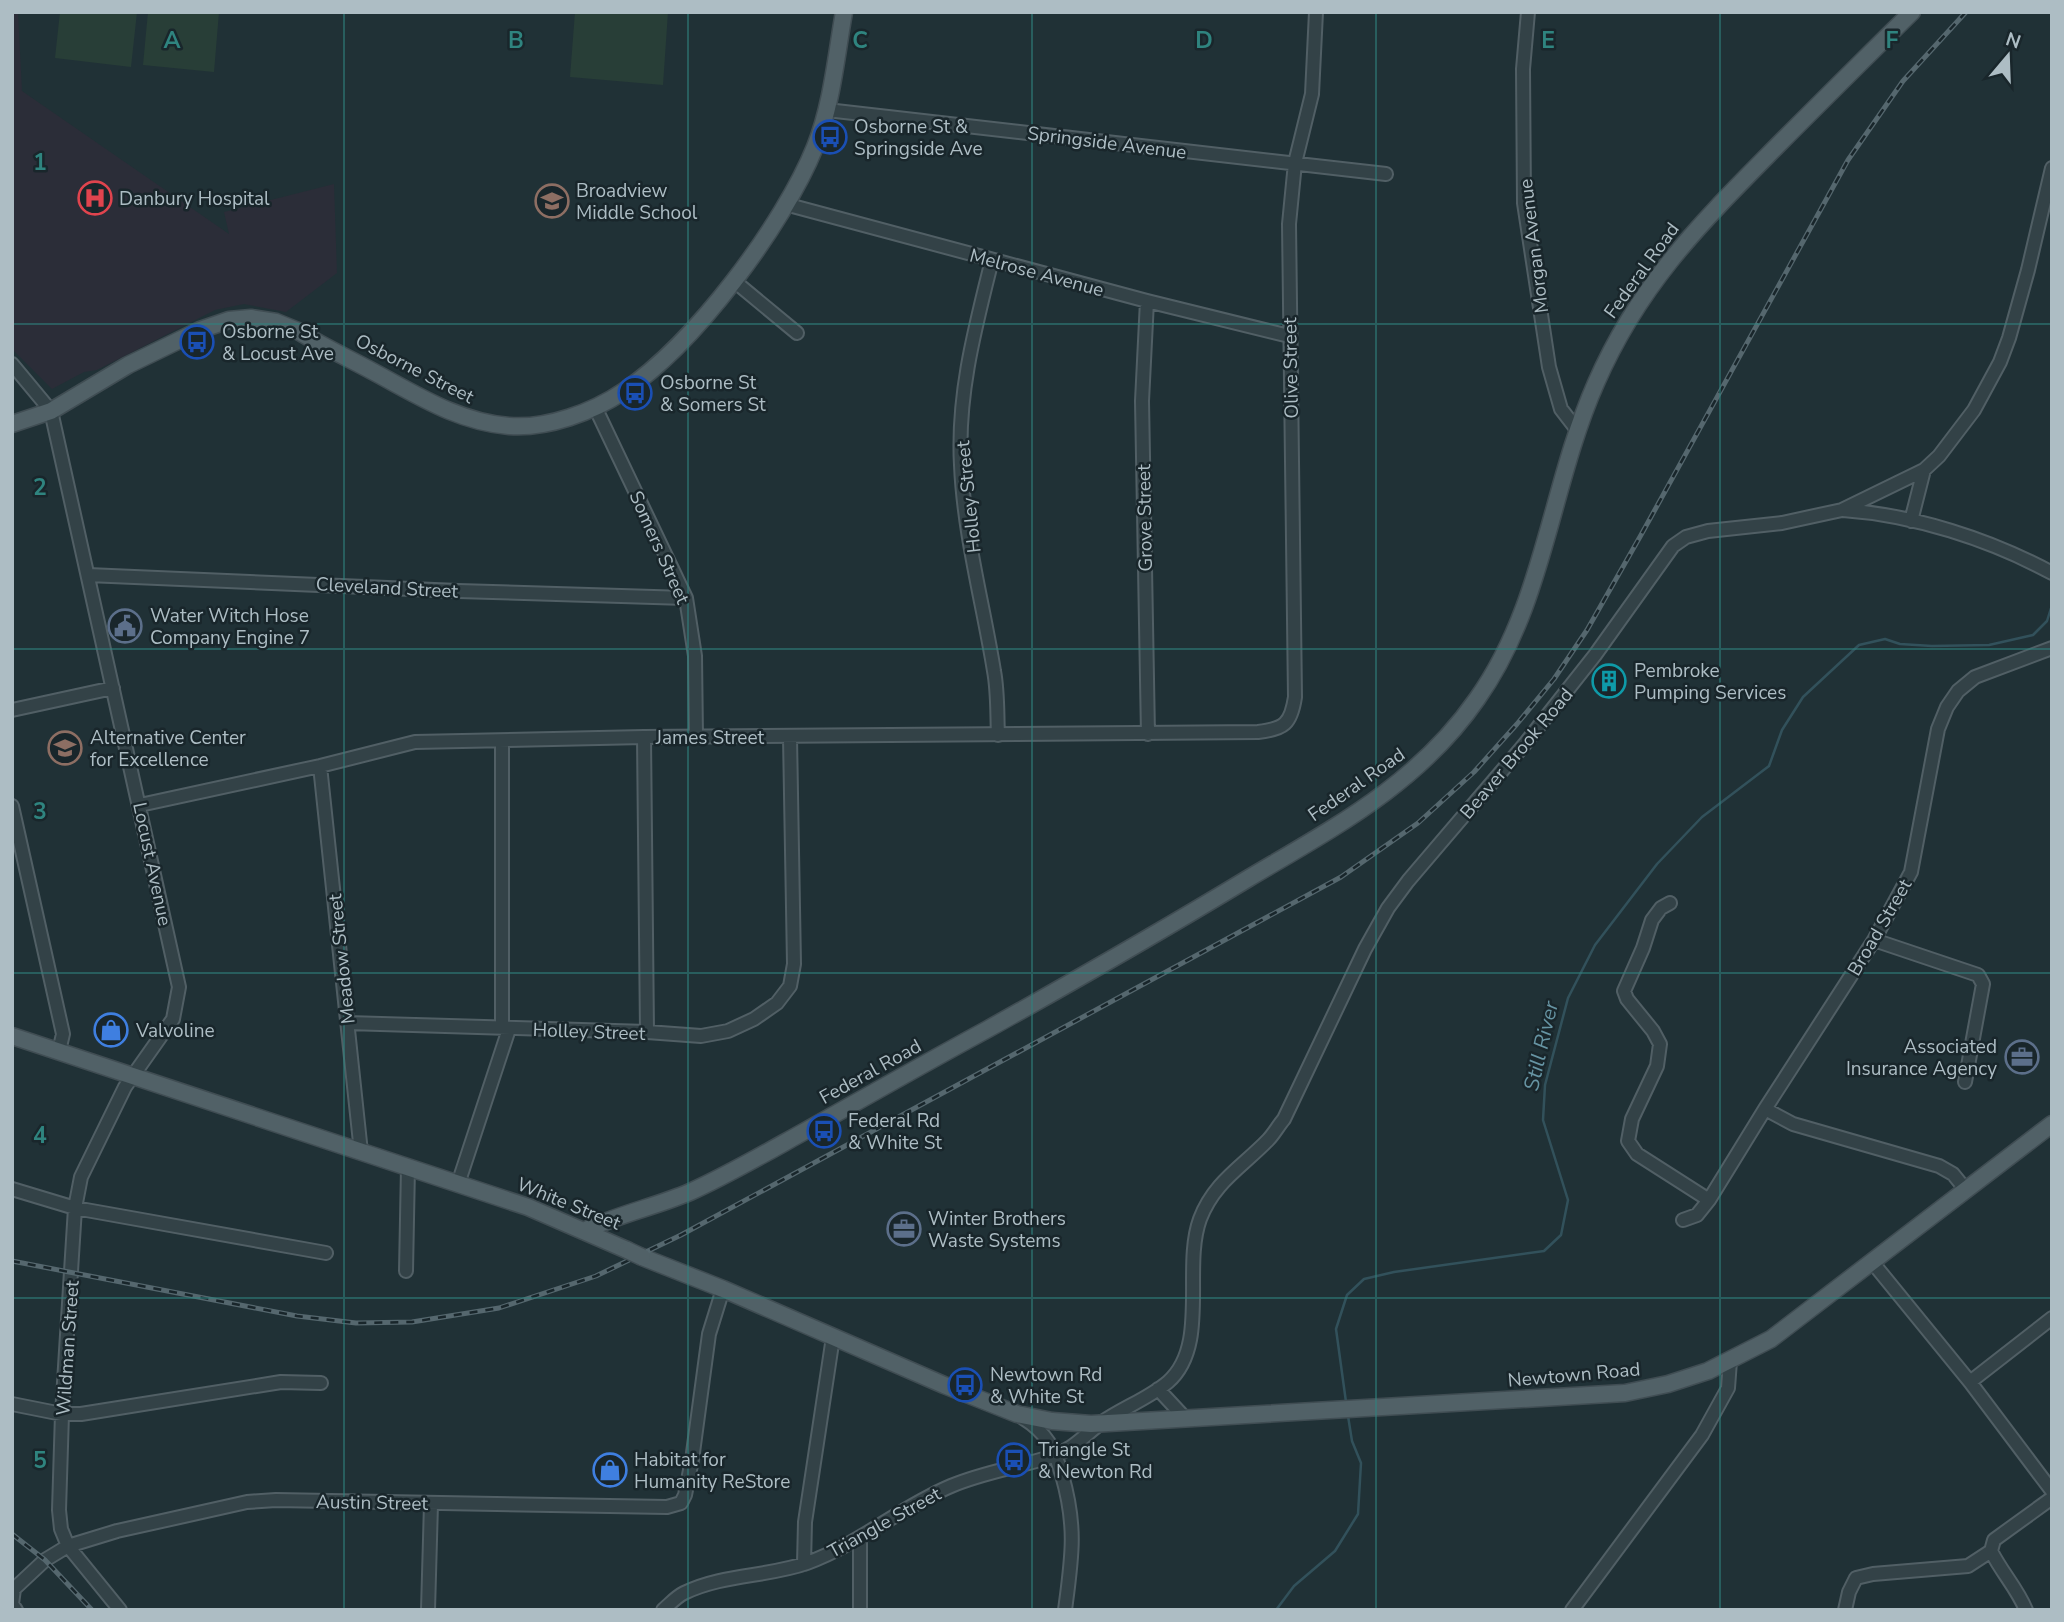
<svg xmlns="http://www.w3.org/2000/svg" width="2064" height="1622" viewBox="0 0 2064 1622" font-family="'Nunito Sans',sans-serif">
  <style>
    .medical { fill: #2b2d38 }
    .green { fill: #283e37 }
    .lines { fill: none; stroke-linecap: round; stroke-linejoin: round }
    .stream { stroke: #32515b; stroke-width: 2.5 }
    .minor-casing { stroke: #515f65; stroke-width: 16 }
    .major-casing { stroke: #404d53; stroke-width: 19 }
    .minor { stroke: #334247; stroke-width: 12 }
    .major { stroke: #516167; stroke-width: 16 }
    .rail-casing { stroke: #55676e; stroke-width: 5 }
    .rail { stroke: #19262b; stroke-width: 2.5; stroke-dasharray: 8; stroke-linecap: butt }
    .major-bridge-casing { stroke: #404d53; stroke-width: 19; stroke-linecap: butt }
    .major-bridge { stroke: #516167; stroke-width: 16 }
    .grid { fill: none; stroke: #2f847f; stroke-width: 2; stroke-opacity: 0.55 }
    .labels { text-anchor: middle; stroke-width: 5; stroke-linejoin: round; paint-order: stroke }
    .poi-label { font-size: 19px; fill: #adbdc4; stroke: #19262b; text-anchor: start }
    .street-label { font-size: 19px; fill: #adbdc4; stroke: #19262b }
    .water-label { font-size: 21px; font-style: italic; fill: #6694a3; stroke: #19262b }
    .grid-label { font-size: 23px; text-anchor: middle; font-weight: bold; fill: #2f847f; stroke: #19262b; stroke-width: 5; stroke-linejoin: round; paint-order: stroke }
  </style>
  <rect width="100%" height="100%" fill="#203136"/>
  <path class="medical" d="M12,12H18L22,91L229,234L224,212L334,184L337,273L286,312L244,304L215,310L97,370L84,372L52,389L12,349Z"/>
  <path class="green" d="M60,12H137L131,67L55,58Z
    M148,12H219L214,72L143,65Z
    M575,12H668L663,85L570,77Z"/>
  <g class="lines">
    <path class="stream" d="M1346,1402L1336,1329L1347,1295L1364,1279L1394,1272L1544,1251L1561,1235L1568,1200L1543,1120L1545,1085L1568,998L1595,945L1657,864L1702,817L1769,766L1782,730L1803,697L1859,645L1885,639L1900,644L1932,646L1989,645L2033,635L2047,621L2052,605
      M1276,1610L1294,1586L1335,1551L1358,1514L1361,1463L1352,1441L1348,1416"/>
    <defs>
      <path id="minor" d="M1528,12L1523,69L1524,203L1549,367L1561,409L1578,431
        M827,110L1386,174
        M785,204L1147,301L1289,336
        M992,260C975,328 957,395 961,465C964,535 983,603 994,671C998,692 997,714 998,735
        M733,280L797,333
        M1147,301L1142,401L1148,734
        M12,364L51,411L179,987L173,1019L125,1087L81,1177L75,1208L62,1414L59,1510L61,1529L68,1546L120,1610
        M595,407L686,598L695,656L696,737
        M1843,510C1914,515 1989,539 2052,573
        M1911,521L1924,470
        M88,575L458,591L686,598
        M12,710L113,688
        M644,737L647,1032
        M320,766L361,1152
        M140,805L320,766L415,742L644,737L1258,732C1284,729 1291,724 1295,697L1289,224L1295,163L1312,94L1316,12
        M12,806L63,1034L59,1051
        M1670,903L1661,908L1652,920L1643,948L1624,991L1627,999L1653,1031L1660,1044L1657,1066L1632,1119L1628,1141L1637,1154L1709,1200
        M1874,940L1978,975L1983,984L1965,1082
        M348,1023L647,1032L701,1036L728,1031L754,1019L777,1003L790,986L794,964L790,737
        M502,1028V741
        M1765,1109L1793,1124L1939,1166L1953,1174L1966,1190
        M458,1184L509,1029
        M12,1189L75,1208L326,1253
        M1683,1220L1697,1215L1709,1200L1765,1109L1874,940L1911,872L1938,729L1947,707L1958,691L1975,677L2052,648
        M1873,1263L1970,1382L2052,1491
        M406,1271L408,1167
        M1970,1382L2052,1318
        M1158,1389L1185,1418
        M12,1404L62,1414H81L281,1382L321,1383
        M1023,1418C1047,1433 1054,1448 1062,1475C1077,1527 1072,1557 1065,1610
        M860,1538V1610
        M1991,1551L1994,1540L2052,1498
        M804,1564L805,1522L833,1337
        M16,1610L12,1604L14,1589L45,1560L68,1546L117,1531L247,1502L276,1500L667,1507L681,1503L685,1495L692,1460L709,1334L723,1289
        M428,1610L431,1504
        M663,1610C670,1604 676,1597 684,1593C723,1574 767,1577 807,1563C859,1544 901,1507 951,1486C984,1472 1020,1467 1053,1456C1072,1450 1085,1435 1101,1423C1122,1408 1148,1399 1168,1382C1210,1345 1182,1268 1200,1219C1214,1182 1242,1167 1268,1140C1274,1134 1278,1126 1284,1119L1365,949L1388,908L1408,881L1524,745L1595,655L1673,546L1686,537L1708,531L1782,523L1842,510L1924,470L1939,456L1974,410L2000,362L2009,338L2028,270L2052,168
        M1572,1610L1702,1435L1728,1388L1730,1361
        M1845,1610L1849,1592L1856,1578L1873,1574L1968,1566L1991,1551C2002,1573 2017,1588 2026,1610"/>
      <path id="major" d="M12,424L51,411L128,365L200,330L229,320L251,318L276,322L298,331C322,346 348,358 372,371C417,395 458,422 509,426C547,429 593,412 624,391C694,345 784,224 815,147C832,104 836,57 844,12
        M12,1036L528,1207L627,1250
        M584,1231C618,1214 655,1207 690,1192C730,1174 769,1151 807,1130C867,1096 927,1062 988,1029C1076,980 1163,930 1249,878C1335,827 1419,783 1477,699C1544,605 1550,487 1596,383C1640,282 1702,222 1778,145C1822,101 1867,56 1912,12
        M642,1257L723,1289L944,1385L1017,1414L1052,1421L1091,1424L1625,1393L1668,1384L1708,1371L1771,1339L2052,1124"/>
    </defs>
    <use href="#minor" class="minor-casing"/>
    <use href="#major" class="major-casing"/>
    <use href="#minor" class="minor"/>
    <use href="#major" class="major"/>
    <defs>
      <path id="rail" d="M12,1261L297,1316L356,1323L412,1322L499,1308L596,1276L681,1235L1341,877L1418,823L1474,772L1517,724L1554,679L1587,630L1641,535L1848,160L1903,81L1966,12
        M12,1534L45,1560L92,1610"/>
    </defs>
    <use href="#rail" class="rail-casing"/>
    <use href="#rail" class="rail"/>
    <defs>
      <path id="major-bridge" d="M627,1250L642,1257"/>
    </defs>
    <use href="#major-bridge" class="major-bridge-casing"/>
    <use href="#major-bridge" class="major-bridge"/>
  </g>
  <path class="grid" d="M344,12V1610M688,12V1610M1032,12V1610M1376,12V1610M1720,12V1610M12,324H2052M12,649H2052M12,973H2052M12,1298H2052"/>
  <defs>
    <symbol id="bus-ring" viewBox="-11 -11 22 22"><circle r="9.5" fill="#19262b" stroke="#1a4fb4" stroke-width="1.5"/><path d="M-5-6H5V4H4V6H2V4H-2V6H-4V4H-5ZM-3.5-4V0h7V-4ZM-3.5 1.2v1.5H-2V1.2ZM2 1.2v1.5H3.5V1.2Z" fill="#1a4fb4"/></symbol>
    <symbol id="hospital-ring" viewBox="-11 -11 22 22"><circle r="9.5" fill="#19262b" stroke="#e0444e" stroke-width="1.5"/><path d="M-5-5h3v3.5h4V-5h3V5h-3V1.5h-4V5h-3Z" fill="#e0444e"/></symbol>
    <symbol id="school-ring" viewBox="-11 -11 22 22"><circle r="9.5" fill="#19262b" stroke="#8d6e63" stroke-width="1.5"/><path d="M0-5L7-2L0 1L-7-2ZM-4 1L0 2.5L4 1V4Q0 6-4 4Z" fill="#8d6e63"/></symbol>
    <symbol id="civic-ring" viewBox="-11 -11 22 22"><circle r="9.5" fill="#19262b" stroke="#5c6f8a" stroke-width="1.5"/><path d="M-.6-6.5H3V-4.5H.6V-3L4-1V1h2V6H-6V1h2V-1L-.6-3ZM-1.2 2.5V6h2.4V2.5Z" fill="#5c6f8a"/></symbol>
    <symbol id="building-ring" viewBox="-11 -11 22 22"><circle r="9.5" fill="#19262b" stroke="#0f9aa8" stroke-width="1.5"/><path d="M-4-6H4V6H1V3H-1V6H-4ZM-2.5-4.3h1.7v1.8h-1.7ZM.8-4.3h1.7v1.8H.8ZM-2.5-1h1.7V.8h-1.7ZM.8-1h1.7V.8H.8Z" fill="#0f9aa8"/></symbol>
    <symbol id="shop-ring" viewBox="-11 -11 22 22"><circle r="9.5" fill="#19262b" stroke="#3f7fe0" stroke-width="1.5"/><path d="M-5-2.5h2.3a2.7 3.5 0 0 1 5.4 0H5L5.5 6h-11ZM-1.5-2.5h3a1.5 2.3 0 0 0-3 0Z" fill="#3f7fe0"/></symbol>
    <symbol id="office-ring" viewBox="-11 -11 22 22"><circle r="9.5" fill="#19262b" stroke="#5c6f8a" stroke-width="1.5"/><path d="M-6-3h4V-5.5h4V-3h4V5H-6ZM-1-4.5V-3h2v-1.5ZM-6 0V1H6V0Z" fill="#5c6f8a"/></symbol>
  </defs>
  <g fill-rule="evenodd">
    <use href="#bus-ring" x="811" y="118" width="38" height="38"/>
    <use href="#hospital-ring" x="76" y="179" width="38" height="38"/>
    <use href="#school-ring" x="533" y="182" width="38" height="38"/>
    <use href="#bus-ring" x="178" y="323" width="38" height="38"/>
    <use href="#bus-ring" x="616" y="374" width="38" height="38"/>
    <use href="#civic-ring" x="106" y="607" width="38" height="38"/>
    <use href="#building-ring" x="1590" y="662" width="38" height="38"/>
    <use href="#school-ring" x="46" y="729" width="38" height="38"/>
    <use href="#shop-ring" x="92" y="1011" width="38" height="38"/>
    <use href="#office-ring" x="2003" y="1038" width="38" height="38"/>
    <use href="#bus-ring" x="805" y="1112" width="38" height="38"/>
    <use href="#office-ring" x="885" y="1210" width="38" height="38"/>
    <use href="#bus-ring" x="946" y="1366" width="38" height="38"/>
    <use href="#bus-ring" x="995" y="1441" width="38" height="38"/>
    <use href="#shop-ring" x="591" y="1451" width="38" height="38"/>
  </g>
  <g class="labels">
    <g class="poi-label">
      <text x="854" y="133">Osborne St &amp;<tspan x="854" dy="22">Springside Ave</tspan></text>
      <text x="576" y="197">Broadview<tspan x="576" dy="22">Middle School</tspan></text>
      <text x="119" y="205">Danbury Hospital</text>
      <text x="222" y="338">Osborne St<tspan x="222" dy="22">&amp; Locust Ave</tspan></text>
      <text x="660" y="389">Osborne St<tspan x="660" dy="22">&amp; Somers St</tspan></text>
      <text x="150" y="622">Water Witch Hose<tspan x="150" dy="22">Company Engine 7</tspan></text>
      <text x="1634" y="677">Pembroke<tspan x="1634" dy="22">Pumping Services</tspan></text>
      <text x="90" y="744">Alternative Center<tspan x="90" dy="22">for Excellence</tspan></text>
      <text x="136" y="1037">Valvoline</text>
      <text x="1997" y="1053" text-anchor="end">Associated<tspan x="1997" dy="22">Insurance Agency</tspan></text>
      <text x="848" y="1127">Federal Rd<tspan x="848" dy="22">&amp; White St</tspan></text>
      <text x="928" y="1225">Winter Brothers<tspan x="928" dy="22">Waste Systems</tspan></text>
      <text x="990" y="1381">Newtown Rd<tspan x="990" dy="22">&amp; White St</tspan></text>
      <text x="1038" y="1456">Triangle St<tspan x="1038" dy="22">&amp; Newton Rd</tspan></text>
      <text x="634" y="1466">Habitat for<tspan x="634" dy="22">Humanity ReStore</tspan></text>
    </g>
    <g class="street-label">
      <text transform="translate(1107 142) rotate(7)" y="7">Springside Avenue</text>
      <text transform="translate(1533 246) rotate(-97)" y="7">Morgan Avenue</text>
      <text transform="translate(1641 270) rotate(-54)" y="7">Federal Road</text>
      <text transform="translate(1037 272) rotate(15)" y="7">Melrose Avenue</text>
      <text transform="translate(415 368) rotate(27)" y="7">Osborne Street</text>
      <text transform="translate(1290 368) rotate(-91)" y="7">Olive Street</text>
      <text transform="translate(968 497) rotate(-96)" y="7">Holley Street</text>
      <text transform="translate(1144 518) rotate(-91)" y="7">Grove Street</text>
      <text transform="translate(660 547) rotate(66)" y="7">Somers Street</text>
      <text transform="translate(387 587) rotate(3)" y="7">Cleveland Street</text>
      <text x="710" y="744">James Street</text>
      <text transform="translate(1516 753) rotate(-50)" y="7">Beaver Brook Road</text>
      <text transform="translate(1356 784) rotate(-35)" y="7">Federal Road</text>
      <text transform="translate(153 864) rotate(78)" y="7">Locust Avenue</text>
      <text transform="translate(1879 927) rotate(-60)" y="7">Broad Street</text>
      <text transform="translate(341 959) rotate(-96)" y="7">Meadow Street</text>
      <text transform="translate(589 1031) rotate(2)" y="7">Holley Street</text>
      <text transform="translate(870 1071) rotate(-29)" y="7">Federal Road</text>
      <text transform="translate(569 1203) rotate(22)" y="7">White Street</text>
      <text transform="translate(67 1348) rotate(-86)" y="7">Wildman Street</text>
      <text transform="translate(1574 1374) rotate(-5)" y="7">Newtown Road</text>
      <text transform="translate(372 1502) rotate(1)" y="7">Austin Street</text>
      <text transform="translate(884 1522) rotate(-29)" y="7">Triangle Street</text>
    </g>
    <g class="water-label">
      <text transform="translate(1541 1046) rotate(-77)" y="7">Still River</text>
    </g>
  </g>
  <g class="grid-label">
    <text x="172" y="48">A</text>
    <text x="516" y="48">B</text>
    <text x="860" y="48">C</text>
    <text x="1204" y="48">D</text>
    <text x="1548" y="48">E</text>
    <text x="1892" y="48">F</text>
    <text x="40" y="170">1</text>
    <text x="40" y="495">2</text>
    <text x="40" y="819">3</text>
    <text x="40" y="1143">4</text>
    <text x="40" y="1468">5</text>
  </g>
  <rect width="2064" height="1622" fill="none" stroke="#adbdc4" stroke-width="28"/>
  <g transform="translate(2008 56) rotate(19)" stroke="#19262b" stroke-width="5" paint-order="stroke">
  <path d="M0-5L12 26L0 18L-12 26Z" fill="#adbdc4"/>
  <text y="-10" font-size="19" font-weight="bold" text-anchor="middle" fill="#adbdc4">N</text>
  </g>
</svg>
